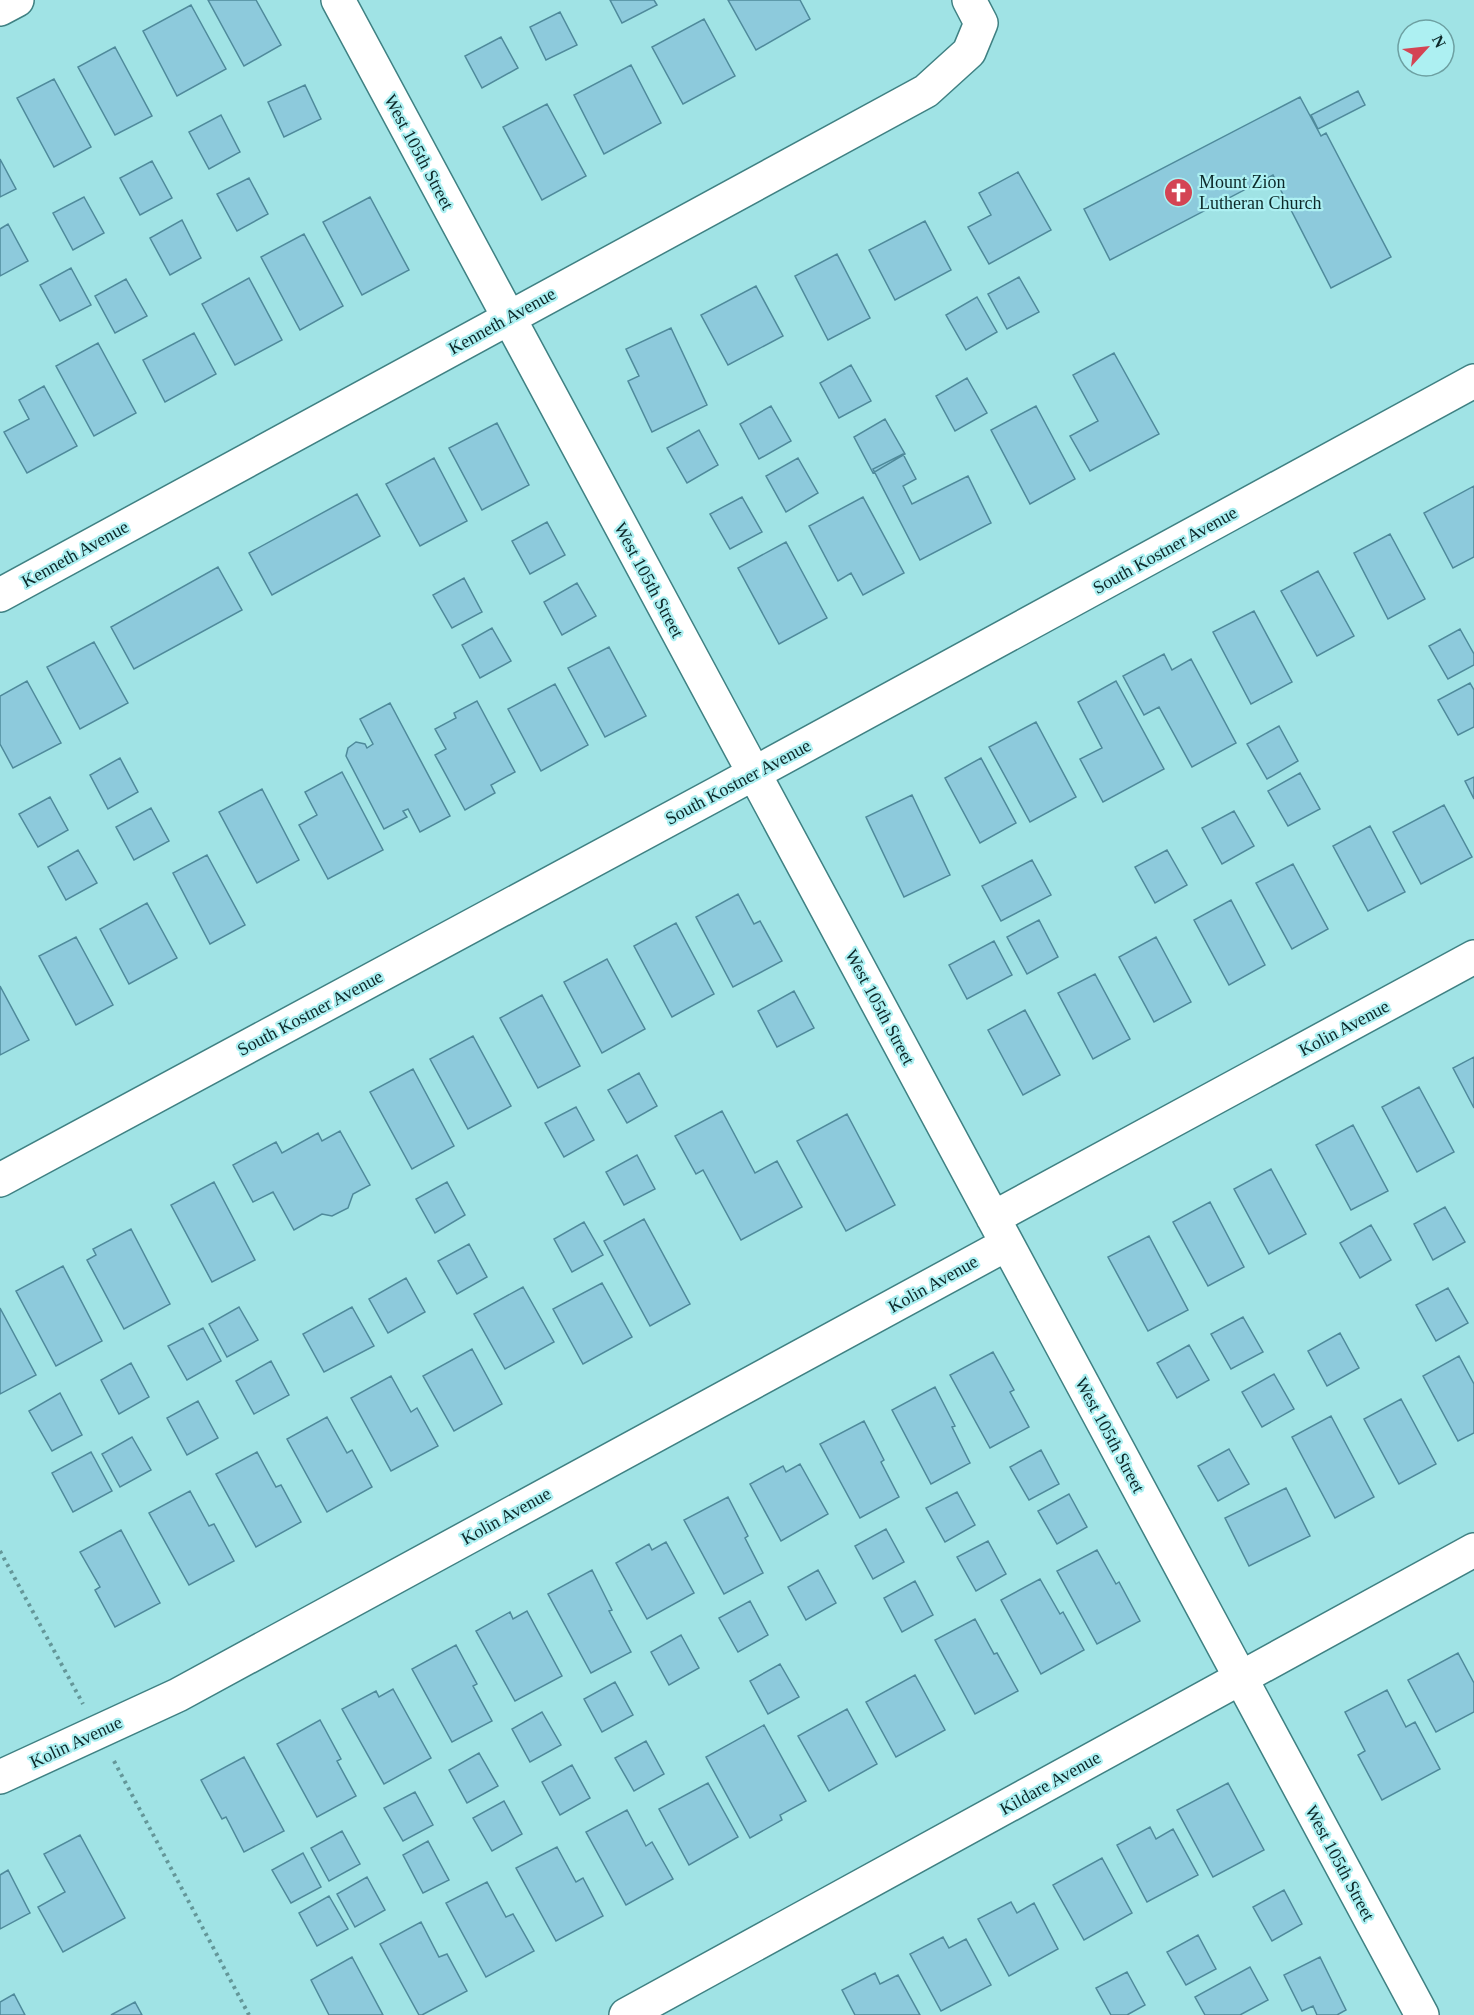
<svg xmlns="http://www.w3.org/2000/svg" width="1474" height="2015" viewBox="0 0 1474 2015" font-family="Georgia,serif">
  <style>
    .building { fill: #8dcadc; stroke: #4f8a9b; stroke-width: 1.5 }
    .lines { fill: none; stroke-linecap: round; stroke-linejoin: round }
    .street-casing { stroke: #3f8183; stroke-width: 36 }
    .path { stroke: #649799; stroke-width: 4; stroke-dasharray: 3 4.5; stroke-linecap: butt }
    .street { stroke: #fff; stroke-width: 33 }
    .labels { text-anchor: middle; stroke-width: 4.5; stroke-linejoin: round; paint-order: stroke }
    .street-label { font-size: 18px; fill: #0c2829; stroke: #adf0f2 }
    .poi-label { font-size: 18px; fill: #0c2829; stroke: #adf0f2; text-anchor: start }
  </style>
  <rect width="100%" height="100%" fill="#a0e3e5"/>
  <path class="building" d="M208,0H256L281,45L244,66Z
    M610,0H654L657,5L622,23Z
    M728,0H800L810,19L756,50Z
    M191,5L226,69L177,96L143,31Z
    M560,12L577,45L546,60L530,27Z
    M704,19L735,76L683,104L652,47Z
    M501,37L518,68L482,88L465,56Z
    M115,47L152,116L115,135L78,67Z
    M631,65L661,123L604,154L574,95Z
    M54,79L91,147L54,167L17,98Z
    M305,85L321,119L284,137L268,102Z
    M1358,91L1365,105L1318,129L1311,115Z
    M1300,97L1321,136L1326,133L1391,257L1331,288L1273,175L1110,260L1084,209Z
    M547,104L586,176L542,200L503,127Z
    M221,115L240,152L209,169L189,132Z
    M0,159L16,189L0,197Z
    M152,161L172,198L140,215L120,178Z
    M1018,172L1051,230L989,264L968,227L991,215L979,193Z
    M249,178L268,214L237,231L217,194Z
    M84,197L104,233L73,250L53,213Z
    M370,197L409,270L362,295L323,222Z
    M182,220L201,258L170,275L150,238Z
    M925,221L951,270L895,300L869,250Z
    M8,224L28,261L0,276V229Z
    M304,234L343,306L300,330L261,257Z
    M837,254L870,318L828,340L795,276Z
    M71,268L91,305L60,321L40,285Z
    M1019,277L1039,312L1007,329L988,294Z
    M249,278L282,340L235,365L202,304Z
    M126,279L147,316L115,333L95,296Z
    M756,286L783,336L728,365L701,315Z
    M977,297L997,332L966,350L946,315Z
    M671,328L707,405L652,432L628,381L639,376L626,349Z
    M194,333L216,374L165,402L143,360Z
    M98,343L136,413L94,436L56,366Z
    M1114,353L1159,434L1090,471L1070,436L1098,421L1073,375Z
    M851,365L871,401L839,418L820,383Z
    M967,378L987,413L955,431L936,396Z
    M44,386L77,446L27,473L4,432L29,419L19,400Z
    M771,406L791,441L759,459L740,424Z
    M1036,406L1075,479L1030,504L991,430Z
    M885,419L905,454L873,473L854,437Z
    M497,423L529,485L482,510L449,448Z
    M699,430L718,465L687,483L667,448Z
    M903,454L916,479L903,486L912,504L968,476L991,523L920,560L873,469Z
    M434,458L467,521L420,546L386,484Z
    M798,458L818,493L786,512L766,476Z
    M1474,486V557L1453,568L1424,513Z
    M357,494L380,536L272,595L249,553Z
    M742,497L762,532L730,549L710,514Z
    M863,497L904,573L863,595L851,573L838,581L809,526Z
    M547,522L565,555L530,574L512,541Z
    M1390,534L1425,599L1388,619L1354,553Z
    M786,542L827,618L779,644L738,568Z
    M218,567L242,610L134,669L111,627Z
    M1318,571L1354,636L1317,656L1281,591Z
    M464,578L482,612L452,628L433,595Z
    M577,583L596,616L562,635L544,602Z
    M1254,611L1292,682L1251,704L1213,632Z
    M492,628L511,661L480,678L462,645Z
    M1460,629L1474,654V665L1448,679L1429,646Z
    M94,642L128,703L80,729L47,667Z
    M609,647L646,716L605,737L568,668Z
    M1164,654L1172,670L1191,659L1236,743L1192,767L1159,707L1144,715L1123,676Z
    M27,681L61,743L13,768L0,744V696Z
    M1116,681L1164,769L1103,802L1080,759L1102,748L1078,702Z
    M1470,683L1474,690V727L1458,735L1438,700Z
    M555,684L588,745L541,771L508,709Z
    M477,701L515,772L491,785L495,793L465,810L435,755L446,749L435,729L456,718L454,713Z
    M390,703L450,816L420,832L408,809L403,811L407,817L384,829L346,756L348,748L356,742L365,744L367,748L373,744L360,719Z
    M1036,722L1076,797L1030,822L989,747Z
    M1279,726L1298,761L1267,779L1247,744Z
    M120,758L138,792L108,809L90,775Z
    M981,758L1016,823L980,843L945,778Z
    M342,772L383,850L328,879L299,825L317,815L305,792Z
    M1300,773L1320,809L1288,826L1268,791Z
    M1474,777V799L1465,781Z
    M262,789L299,860L257,883L219,812Z
    M912,795L950,875L904,897L866,817Z
    M50,797L68,830L38,847L19,814Z
    M1444,805L1472,857L1421,884L1393,832Z
    M151,808L169,841L134,860L116,827Z
    M1234,811L1254,846L1222,864L1202,828Z
    M1370,826L1405,892L1368,911L1333,846Z
    M78,850L97,883L66,900L48,867Z
    M1167,850L1187,885L1155,903L1135,867Z
    M207,855L245,925L210,944L173,873Z
    M1032,860L1051,895L1001,921L982,886Z
    M1293,864L1328,929L1292,949L1256,883Z
    M738,894L754,924L760,921L782,961L733,987L696,917Z
    M1231,900L1265,965L1229,985L1194,920Z
    M147,903L177,958L129,984L100,929Z
    M1039,920L1058,957L1027,974L1007,937Z
    M676,923L714,994L672,1017L634,946Z
    M76,937L113,1005L76,1025L39,956Z
    M1156,937L1191,1002L1154,1022L1119,957Z
    M994,941L1012,975L967,999L949,965Z
    M607,959L645,1029L602,1053L564,982Z
    M1095,974L1130,1039L1093,1059L1058,993Z
    M0,986L29,1040L0,1055Z
    M794,991L814,1028L777,1047L758,1011Z
    M542,995L580,1066L538,1088L500,1018Z
    M1025,1010L1060,1075L1023,1095L988,1030Z
    M473,1036L511,1106L468,1129L430,1059Z
    M1474,1057V1108L1453,1068Z
    M413,1069L454,1146L412,1169L370,1092Z
    M639,1073L657,1106L627,1123L608,1090Z
    M1419,1087L1454,1152L1417,1172L1382,1107Z
    M576,1107L594,1140L564,1157L545,1123Z
    M722,1111L755,1173L777,1161L802,1207L741,1240L703,1170L696,1174L675,1136Z
    M847,1114L895,1205L846,1231L797,1141Z
    M1353,1125L1388,1191L1351,1210L1316,1145Z
    M340,1131L370,1185L353,1194L348,1208L332,1216L322,1214L294,1230L273,1192L253,1202L233,1165L276,1142L282,1153L318,1133L322,1141Z
    M637,1155L655,1189L624,1205L606,1172Z
    M1271,1169L1306,1234L1269,1254L1234,1189Z
    M214,1182L255,1260L212,1282L171,1205Z
    M447,1182L465,1215L435,1233L416,1199Z
    M1210,1202L1244,1267L1208,1286L1173,1222Z
    M1445,1207L1465,1242L1433,1260L1414,1224Z
    M644,1219L690,1304L650,1326L604,1241Z
    M584,1222L603,1255L572,1272L554,1239Z
    M1371,1225L1391,1260L1360,1278L1340,1243Z
    M131,1229L170,1304L124,1329L87,1260L96,1255L93,1249Z
    M1149,1236L1188,1310L1148,1331L1108,1257Z
    M469,1244L487,1277L457,1294L438,1261Z
    M63,1266L102,1341L56,1366L16,1291Z
    M406,1278L425,1312L388,1333L369,1299Z
    M602,1283L632,1337L583,1364L553,1309Z
    M523,1287L554,1342L505,1369L474,1314Z
    M1448,1288L1468,1323L1436,1341L1416,1305Z
    M239,1307L258,1340L227,1357L209,1324Z
    M352,1307L374,1346L324,1372L303,1334Z
    M0,1308L36,1375L0,1394Z
    M1243,1317L1263,1352L1231,1369L1211,1334Z
    M203,1328L221,1361L187,1380L168,1346Z
    M1340,1333L1359,1368L1327,1386L1308,1351Z
    M1189,1345L1209,1380L1177,1398L1157,1363Z
    M472,1349L502,1404L454,1431L423,1376Z
    M993,1352L1014,1390L1010,1392L1029,1427L990,1448L950,1375Z
    M1459,1356L1474,1384V1433L1458,1441L1423,1376Z
    M271,1361L289,1395L254,1414L236,1381Z
    M131,1363L149,1397L119,1414L101,1380Z
    M1274,1374L1294,1409L1262,1427L1242,1392Z
    M391,1376L411,1412L417,1408L438,1446L391,1471L351,1398Z
    M935,1387L955,1426L952,1427L970,1463L931,1484L892,1410Z
    M60,1393L82,1435L52,1451L29,1411Z
    M1401,1399L1436,1464L1399,1484L1364,1419Z
    M198,1401L218,1438L187,1455L167,1418Z
    M1331,1416L1374,1497L1335,1518L1292,1437Z
    M327,1417L347,1453L352,1450L372,1487L327,1512L287,1439Z
    M864,1421L884,1460L881,1462L899,1497L860,1518L820,1444Z
    M132,1437L151,1470L120,1487L102,1454Z
    M1229,1449L1249,1484L1218,1501L1198,1466Z
    M1041,1450L1059,1484L1029,1500L1010,1467Z
    M91,1452L112,1491L73,1512L52,1473Z
    M257,1452L276,1487L281,1485L301,1522L256,1547L216,1474Z
    M800,1464L828,1514L781,1541L750,1484L783,1466L786,1472Z
    M1286,1488L1310,1536L1249,1566L1225,1518Z
    M190,1491L209,1526L214,1524L234,1561L189,1585L149,1513Z
    M957,1492L975,1525L945,1542L926,1508Z
    M1069,1494L1087,1527L1057,1544L1038,1511Z
    M728,1497L748,1536L745,1538L763,1573L724,1594L684,1520Z
    M886,1529L904,1562L873,1579L855,1546Z
    M121,1530L160,1603L115,1627L95,1590L100,1587L80,1552Z
    M988,1541L1006,1574L976,1591L957,1557Z
    M666,1542L694,1593L647,1619L616,1563L649,1544L652,1550Z
    M1097,1550L1116,1584L1119,1582L1140,1621L1097,1644L1057,1571Z
    M592,1570L612,1610L609,1611L631,1652L591,1673L548,1594Z
    M818,1570L836,1603L806,1620L788,1587Z
    M1040,1579L1060,1614L1063,1612L1084,1650L1041,1674L1001,1600Z
    M915,1581L933,1615L902,1632L884,1598Z
    M750,1601L768,1635L738,1652L719,1618Z
    M527,1611L562,1676L515,1701L476,1631L510,1612L513,1619Z
    M975,1619L994,1654L997,1653L1018,1691L975,1714L935,1640Z
    M681,1635L699,1668L669,1685L651,1652Z
    M456,1645L477,1684L473,1686L492,1721L452,1742L412,1669Z
    M1458,1653L1474,1683V1712L1436,1732L1408,1680Z
    M780,1664L799,1697L768,1714L750,1681Z
    M915,1675L945,1730L896,1757L866,1702Z
    M615,1682L633,1715L602,1732L584,1699Z
    M393,1689L431,1758L384,1784L342,1709L376,1691L379,1697Z
    M1387,1690L1406,1727L1415,1722L1440,1769L1382,1800L1358,1755L1365,1751L1345,1712Z
    M847,1709L877,1764L829,1791L798,1736Z
    M542,1712L561,1745L530,1762L512,1729Z
    M320,1720L341,1759L337,1761L356,1796L317,1817L277,1744Z
    M764,1725L806,1801L780,1815L782,1820L750,1838L706,1757Z
    M646,1741L664,1774L634,1791L615,1758Z
    M479,1753L498,1786L467,1803L449,1770Z
    M244,1757L284,1831L244,1852L226,1817L222,1819L201,1780Z
    M572,1765L590,1798L560,1815L542,1782Z
    M708,1783L738,1837L689,1865L659,1809Z
    M1228,1783L1264,1850L1213,1877L1177,1810Z
    M415,1792L433,1825L403,1841L384,1808Z
    M504,1801L522,1834L492,1851L473,1818Z
    M627,1810L646,1846L652,1842L673,1879L626,1905L586,1832Z
    M1150,1827L1156,1839L1173,1829L1198,1875L1147,1902L1117,1845Z
    M342,1831L360,1864L329,1881L311,1848Z
    M80,1835L125,1918L63,1952L38,1907L65,1892L44,1854Z
    M428,1841L449,1880L423,1893L403,1855Z
    M557,1847L576,1882L583,1878L603,1916L556,1941L516,1868Z
    M303,1853L321,1887L291,1903L272,1870Z
    M1102,1858L1132,1913L1084,1940L1053,1885Z
    M8,1870L30,1913L0,1929V1875Z
    M367,1877L385,1910L355,1927L337,1894Z
    M487,1882L506,1917L513,1914L534,1951L486,1977L446,1903Z
    M1284,1890L1302,1924L1272,1941L1253,1907Z
    M329,1896L348,1929L317,1946L299,1913Z
    M1011,1902L1017,1913L1034,1903L1058,1949L1009,1976L978,1919Z
    M421,1922L439,1957L447,1954L467,1991L422,2015H419L380,1944Z
    M1198,1935L1216,1969L1186,1985L1167,1952Z
    M943,1937L949,1948L966,1939L991,1985L941,2011L910,1954Z
    M352,1957L383,2015H329L311,1980Z
    M1320,1957L1346,2010L1337,2015H1317L1313,2006L1302,2011L1284,1975Z
    M1250,1967L1268,2000L1240,2015H1205L1195,1997Z
    M1127,1972L1145,2005L1127,2015H1111L1096,1988Z
    M875,1973L880,1984L898,1975L920,2015H855L842,1990Z
    M14,1994L25,2015H0V2002Z
    M135,2002L142,2015H111Z"/>
  <g class="lines">
    <defs>
      <path id="street" d="M338,0L1422,2015
        M0,9L17,0
        M0,595L926,91L969,52L981,23L969,0
        M0,1180L718,793L1474,381
        M993,1218L1474,957
        M0,1777L178,1695L1007,1244
        M626,2015L1474,1550"/>
    </defs>
    <use href="#street" class="street-casing"/>
    <path class="path" d="M0,1551L83,1704
      M114,1761L249,2015"/>
    <use href="#street" class="street"/>
  </g>
  <defs>
    <symbol id="church-disc" viewBox="-11 -11 22 22"><circle r="9.5" fill="#d44454" stroke="#adf0f2"/><path d="M-1.2-6h2.4v3.5h3.3v2.4h-3.3V6h-2.4V-.1h-3.3v-2.4h3.3Z" fill="#fff"/></symbol>
  </defs>
  <g fill-rule="evenodd">
    <use href="#church-disc" x="1162" y="176" width="33" height="33"/>
  </g>
  <g class="labels">
    <g class="street-label">
      <text transform="translate(419 152) rotate(62)" y="6">West 105th Street</text>
      <text transform="translate(502 321) rotate(-29)" y="6">Kenneth Avenue</text>
      <text transform="translate(1165 550) rotate(-29)" y="6">South Kostner Avenue</text>
      <text transform="translate(75 554) rotate(-29)" y="6">Kenneth Avenue</text>
      <text transform="translate(649 580) rotate(62)" y="6">West 105th Street</text>
      <text transform="translate(738 782) rotate(-28)" y="6">South Kostner Avenue</text>
      <text transform="translate(880 1007) rotate(62)" y="6">West 105th Street</text>
      <text transform="translate(310 1013) rotate(-28)" y="6">South Kostner Avenue</text>
      <text transform="translate(1344 1028) rotate(-28)" y="6">Kolin Avenue</text>
      <text transform="translate(933 1284) rotate(-29)" y="6">Kolin Avenue</text>
      <text transform="translate(1110 1435) rotate(62)" y="6">West 105th Street</text>
      <text transform="translate(506 1516) rotate(-29)" y="6">Kolin Avenue</text>
      <text transform="translate(76 1742) rotate(-25)" y="6">Kolin Avenue</text>
      <text transform="translate(1050 1783) rotate(-29)" y="6">Kildare Avenue</text>
      <text transform="translate(1340 1863) rotate(62)" y="6">West 105th Street</text>
    </g>
    <g class="poi-label">
      <text x="1199" y="188">Mount Zion<tspan x="1199" dy="21">Lutheran Church</tspan></text>
    </g>
  </g>
  <g transform="translate(1426 48) rotate(63)"><circle r="28" fill="#adf0f2" stroke="#6da0a2" stroke-width="1.5"/>
  <path d="M0-4.5L10 22L0 15L-10 22Z" fill="#d44454"/>
  <text y="-9" font-size="16" font-weight="bold" text-anchor="middle" fill="#0c2829">N</text>
  </g>
</svg>
